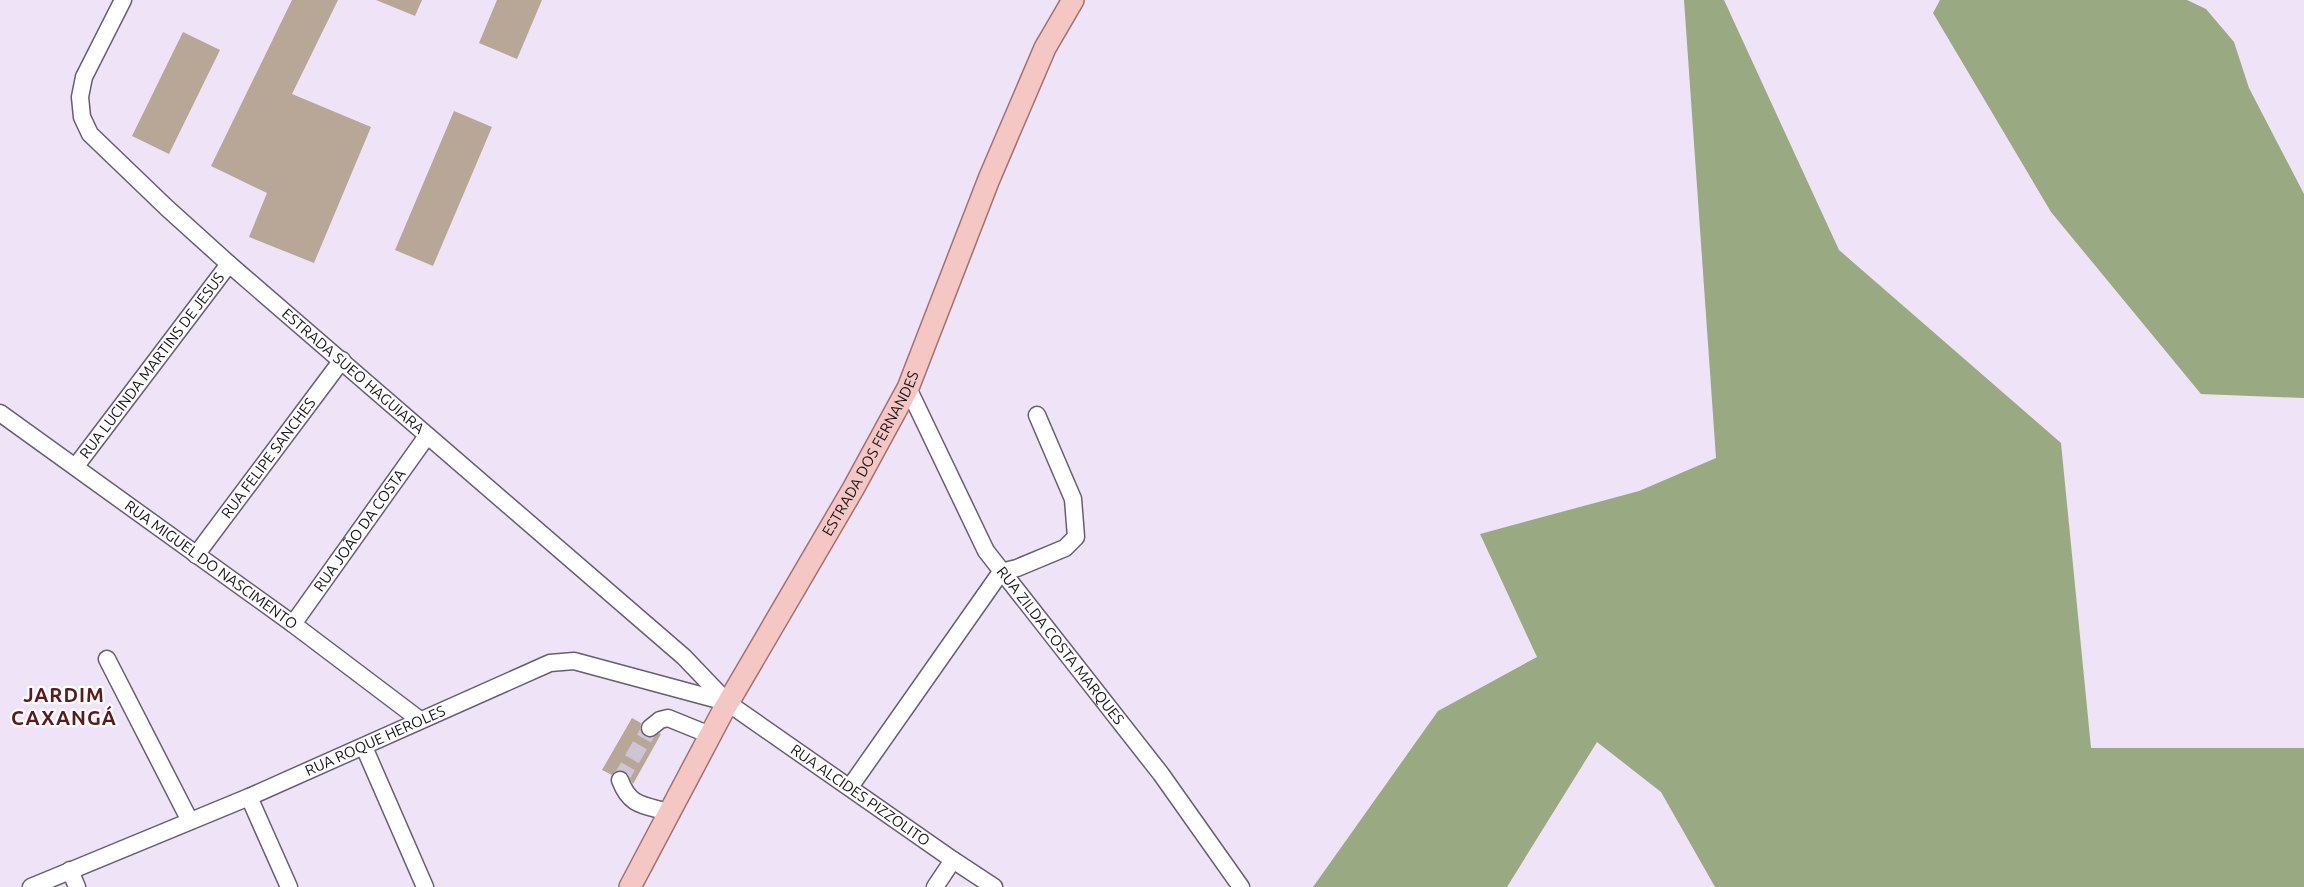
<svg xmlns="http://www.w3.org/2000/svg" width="2304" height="887" viewBox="0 0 2304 887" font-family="Ubuntu,sans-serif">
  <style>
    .forest { fill: #99a981 }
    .building { fill: #b8a697 }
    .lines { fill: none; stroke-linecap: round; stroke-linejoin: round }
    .minor-tunnel { stroke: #cec4d6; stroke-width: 16; stroke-dasharray: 16 8; stroke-linecap: butt }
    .minor-casing { stroke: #685e6f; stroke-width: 19 }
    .major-casing { stroke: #a2706f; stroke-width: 24 }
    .minor { stroke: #fff; stroke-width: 16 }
    .major { stroke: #f4c7c4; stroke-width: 21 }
    .labels { text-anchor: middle; stroke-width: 4.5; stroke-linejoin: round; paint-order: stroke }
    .street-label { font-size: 15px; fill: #18141a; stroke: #fff }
    .district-label { font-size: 20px; font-weight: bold; letter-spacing: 1px; fill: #5e1919; stroke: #fff }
  </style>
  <rect width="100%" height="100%" fill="#eee3f7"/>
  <path class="forest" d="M1684,0H1724L1839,250L2061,443L2091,748H2304V887H1715L1661,792L1597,742L1507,887H1313L1438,711L1537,657L1480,534L1639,491L1716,458Z
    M1940,0H2187L2206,9L2234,42L2249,88L2304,194V398L2201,394L2051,212L1933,13Z"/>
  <path class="building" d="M292,0H338L292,94L371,127L314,263L249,237L267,193L211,166Z
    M376,0H422L415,16Z
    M497,0H542L517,59L479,43Z
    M183,32L220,50L169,154L132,136Z
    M454,111L492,127L433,266L395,250Z
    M632,718L641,723L640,730L646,737L652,738L659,733L661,734L633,784L625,772L616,771L612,775L602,770Z"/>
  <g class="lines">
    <path class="minor-tunnel" d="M620,780L650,728"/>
    <defs>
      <g id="minor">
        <path id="s1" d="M123,0L84,77L80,97L82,117L90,134L167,208L229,264L684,657L728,703L953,860L994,887"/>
        <path id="s2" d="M908,388L986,551L1161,774L1241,887"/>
        <path id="s3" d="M0,413L293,624L420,720"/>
        <path id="s4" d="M76,466L229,264"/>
        <path id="s5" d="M196,555L342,360"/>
        <path id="s6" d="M293,624L427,436"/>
        <path d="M107,659L190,821"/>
        <path d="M650,728L660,720L668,718L710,735"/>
        <path d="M364,747L425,887"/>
        <path d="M620,780C630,807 644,805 669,812"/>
        <path d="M850,787L1001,572L1017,568L1065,548L1076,537L1073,499L1037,415"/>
        <path d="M249,797L289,887"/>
        <path d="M70,870L77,887"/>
        <path id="s7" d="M31,887L249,797L550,663L574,661L726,702"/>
        <path d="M935,887L953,860"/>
      </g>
      <g id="major">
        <path id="s8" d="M630,887L722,713L853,489L908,388L989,179L1045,48L1073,0"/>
      </g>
    </defs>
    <use href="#minor" class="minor-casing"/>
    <use href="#major" class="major-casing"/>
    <use href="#minor" class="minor"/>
    <use href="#major" class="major"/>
  </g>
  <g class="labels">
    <g class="street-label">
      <text dy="5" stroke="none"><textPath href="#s4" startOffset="126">RUA LUCINDA MARTINS DE JESUS</textPath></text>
      <text dy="5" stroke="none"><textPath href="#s1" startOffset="500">ESTRADA SUEO HAGUIARA</textPath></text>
      <text dy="5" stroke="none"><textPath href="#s8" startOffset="496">ESTRADA DOS FERNANDES</textPath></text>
      <text dy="5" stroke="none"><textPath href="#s5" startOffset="121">RUA FELIPE SANCHES</textPath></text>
      <text dy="5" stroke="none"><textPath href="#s6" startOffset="115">RUA JOÃO DA COSTA</textPath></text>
      <text dy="5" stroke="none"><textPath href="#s3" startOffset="260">RUA MIGUEL DO NASCIMENTO</textPath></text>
      <text dy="5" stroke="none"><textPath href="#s2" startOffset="301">RUA ZILDA COSTA MARQUES</textPath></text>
      <text dy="5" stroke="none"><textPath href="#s7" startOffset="374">RUA ROQUE HEROLES</textPath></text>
      <text dy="5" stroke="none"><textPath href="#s1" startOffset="1162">RUA ALCIDES PIZZOLITO</textPath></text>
    </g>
    <g class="district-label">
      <text x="64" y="702">JARDIM<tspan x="64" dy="23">CAXANGÁ</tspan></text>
    </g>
  </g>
</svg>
